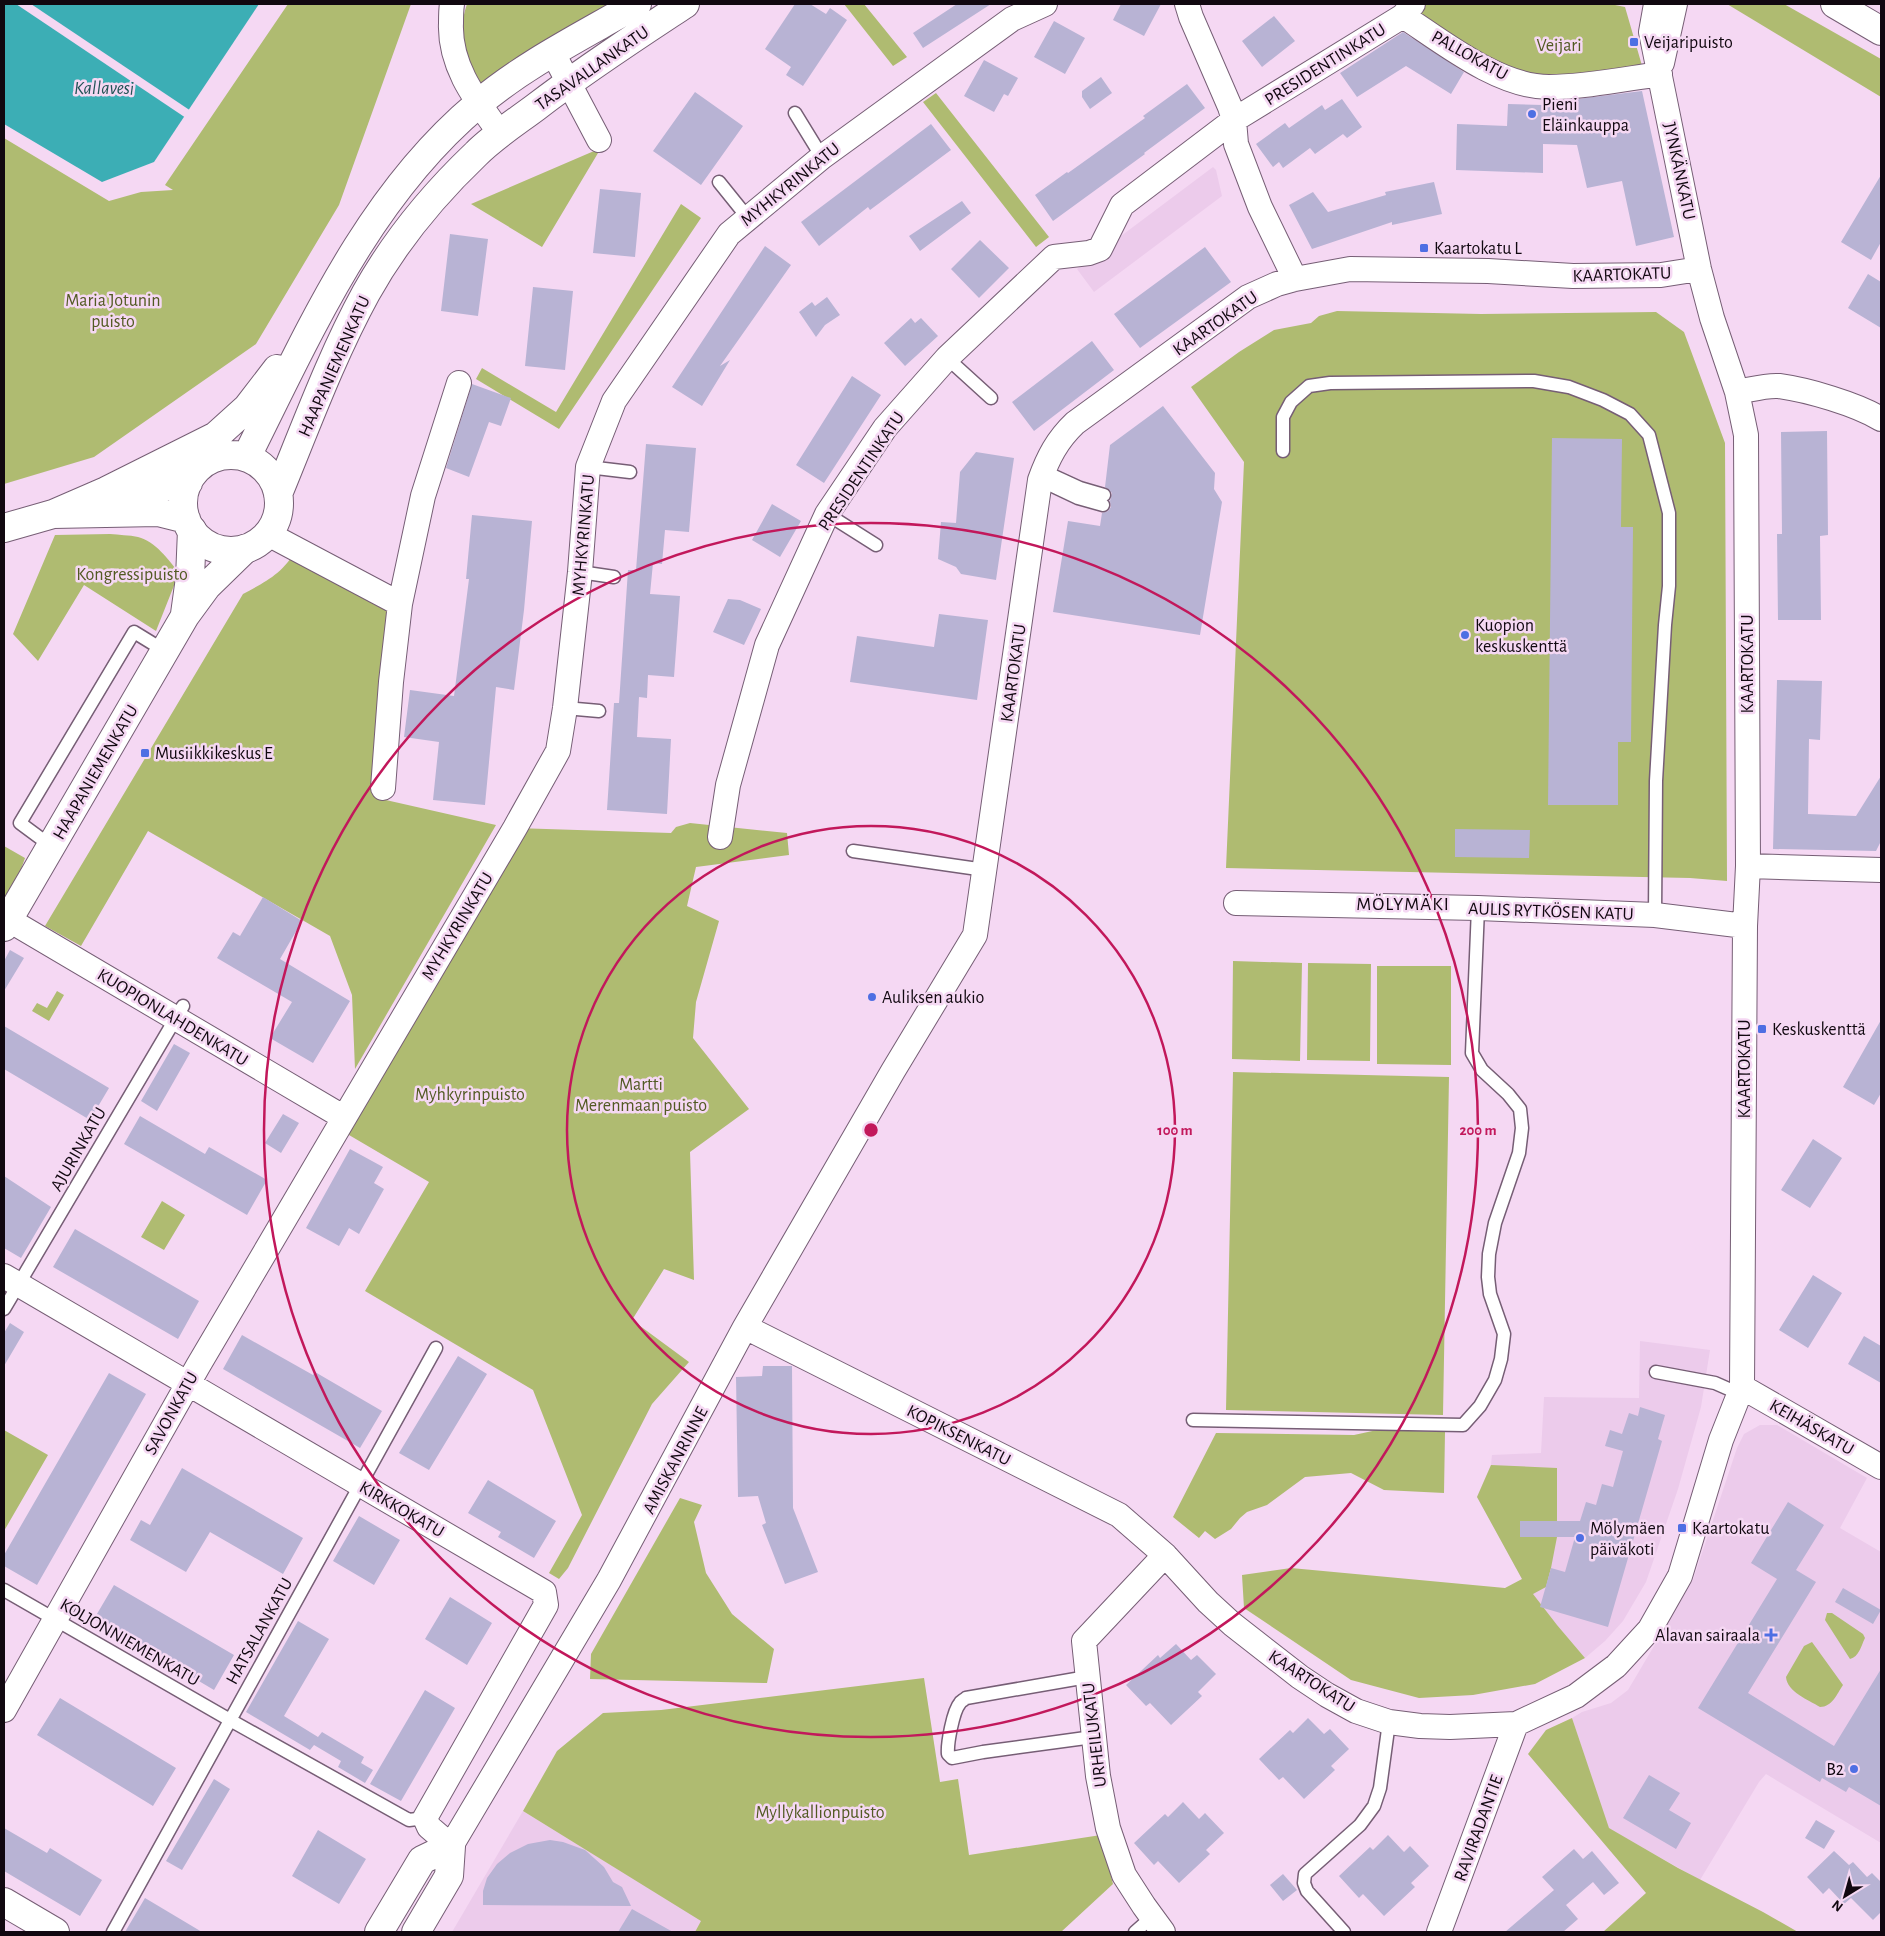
<svg xmlns="http://www.w3.org/2000/svg" width="1885" height="1936" viewBox="0 0 1885 1936" font-family="'Alegreya Sans',sans-serif">
  <style>
    .built { fill: #eccbeb }
    .green { fill: #afbb71 }
    .water { fill: #3caeb5 }
    .pier { fill: #f5d8f3 }
    .building { fill: #b8b3d4 }
    .lines { fill: none; stroke-linecap: round; stroke-linejoin: round }
    .service-casing { stroke: #765e75; stroke-width: 15 }
    .minor-casing { stroke: #765e75; stroke-width: 26 }
    .tertiary-casing { stroke: #765e75; stroke-width: 30 }
    .secondary-casing { stroke: #765e75; stroke-width: 30 }
    .primary-casing { stroke: #765e75; stroke-width: 30 }
    .service { stroke: #fff; stroke-width: 12 }
    .minor { stroke: #fff; stroke-width: 24 }
    .tertiary { stroke: #fff; stroke-width: 28 }
    .secondary { stroke: #fff; stroke-width: 28 }
    .primary { stroke: #fff; stroke-width: 28 }
    .ring { fill: none; stroke: #c2185b; stroke-width: 2.5 }
    .poi-dot { fill: #4e6fe3; stroke: #f5d8f3; stroke-width: 2 }
    .labels { text-anchor: middle; stroke-width: 5; stroke-linejoin: round; paint-order: stroke }
    .poi-label { font-size: 18px; fill: #110810; stroke: #f5d8f3; text-anchor: start }
    .park-label { font-size: 18px; fill: #525a23; stroke: #f5d8f3 }
    .street-label { font-size: 18px; fill: #110810; stroke: #f5d8f3 }
    .water-label { font-size: 19px; font-style: italic; fill: #215255; stroke: #f5d8f3 }
    .neighbourhood-label { font-size: 19px; letter-spacing: 1px; fill: #110810; stroke: #f5d8f3 }
    .centre { fill: #c2185b; stroke: #f5d8f3; stroke-width: 2.5 }
    .ring-label { font-size: 15px; text-anchor: middle; font-weight: bold; fill: #c2185b; stroke: #f5d8f3; stroke-width: 5; stroke-linejoin: round; paint-order: stroke }
  </style>
  <rect width="100%" height="100%" fill="#f5d8f3"/>
  <path class="built" d="M1213,167L1216,170L1222,196L1094,292L1077,269Z
    M1640,1341L1710,1350L1701,1407L1678,1489L1646,1582L1623,1621L1605,1641L1585,1658L1531,1595L1477,1497L1491,1465L1492,1455L1541,1453L1544,1397L1639,1398Z
    M1760,1425H1777L1867,1478L1840,1528L1881,1552V1843L1766,1774L1759,1782L1700,1880L1608,1828L1572,1718L1582,1712L1611,1703L1628,1690L1693,1580L1737,1448L1744,1434Z
    M523,1811L702,1921L695,1932H452Z"/>
  <path class="green" d="M288,4H411L339,205L256,344L94,457L4,484V138L109,201L141,192L173,190L165,185Z
    M467,4H610L481,88C467,62 456,34 467,4Z
    M844,4H864L907,57L893,66Z
    M1426,4H1610L1625,7L1645,76L1548,87L1410,21Z
    M1727,4H1784L1881,59V97Z
    M936,93L1049,237L1036,247L923,102Z
    M601,148L542,247L471,204Z
    M681,204L701,218L559,429L476,379L482,368L556,412Z
    M1337,311L1481,314L1656,312L1684,332L1725,443L1727,881L1690,878L1226,868L1244,462L1191,387L1239,352L1274,330L1311,323L1319,316Z
    M110,534C119,535 129,535 138,537C155,541 169,560 179,573L156,631L84,585L38,661L13,634L55,535Z
    M297,549L400,604L381,695L377,798L496,825L355,1069L352,995L330,936L148,831L81,946L45,926L243,594C267,581 282,574 297,549Z
    M690,823L787,833L789,855L696,867L687,906L719,921L696,1002L693,1038L749,1109L690,1152L694,1280L664,1269L632,1320L689,1362L652,1404L568,1568L559,1579L549,1573L582,1515L533,1390L365,1291L429,1182L349,1135L343,1117L515,828L671,833L676,827Z
    M4,846L25,858L12,895L4,908Z
    M1233,961L1302,963L1300,1061L1232,1059Z
    M1308,963L1371,964L1370,1061L1307,1060Z
    M1377,966H1451V1065L1377,1064Z
    M57,991L64,995L49,1021L32,1011L37,1003L47,1008Z
    M1233,1072L1449,1077L1443,1415L1226,1410Z
    M162,1201L185,1215L164,1250L141,1237Z
    M4,1430L48,1455L4,1531Z
    M1377,1430L1445,1432L1444,1493L1384,1490L1351,1473L1305,1477L1267,1505L1247,1512L1240,1518L1231,1529L1215,1539L1205,1531L1199,1538L1173,1517L1216,1433L1354,1435Z
    M1491,1465L1557,1468V1521H1520V1536L1557,1537L1551,1568L1546,1587L1533,1594L1557,1625L1585,1658L1535,1684L1473,1695L1419,1698L1351,1680L1244,1608L1242,1575L1291,1568L1505,1588L1522,1579L1477,1497Z
    M680,1498L702,1505L694,1522L706,1573L732,1614L774,1649L767,1683L590,1679L591,1654Z
    M1827,1613H1832L1863,1634L1865,1638C1861,1646 1859,1657 1850,1659L1825,1620Z
    M1812,1642L1843,1685C1837,1694 1832,1707 1820,1707C1809,1700 1787,1692 1786,1677L1804,1646Z
    M924,1678L940,1782L958,1779L969,1855L1101,1835L1113,1884L1061,1932H695L701,1921L523,1811L557,1751L603,1713L661,1710Z
    M1572,1718L1609,1828L1678,1868L1763,1912L1798,1932H1603L1646,1893L1528,1754L1546,1730Z"/>
  <path class="water" d="M4,4H259L154,162L102,182L4,124Z"/>
  <path class="pier" d="M16,4H31L191,111L186,118Z"/>
  <path class="building" d="M795,4H810L826,14L830,8L847,20L803,86L786,75L791,67L765,49Z
    M957,4H991L923,48L913,33Z
    M1121,4H1161L1144,36L1113,20Z
    M1274,16L1295,41L1262,67L1242,41Z
    M1054,21L1085,38L1065,74L1034,57Z
    M1403,32L1464,72L1451,94L1406,66L1357,97L1340,73Z
    M984,60L1018,78L1008,96L1004,94L994,112L964,96Z
    M1101,77L1112,93L1090,109L1082,97V91Z
    M1187,84L1205,108L1144,153L1145,154L1053,221L1035,195L1067,172L1068,173L1145,118L1143,116Z
    M1642,91L1674,237L1636,246L1622,181L1587,188L1577,145L1543,144V173L1456,170L1457,124L1507,126L1508,104L1578,106L1577,99Z
    M695,92L743,126L701,185L653,151Z
    M1342,99L1362,127L1347,138L1343,134L1315,154L1310,148L1283,168L1279,162L1273,167L1256,144L1285,123L1289,128L1322,105L1325,110Z
    M931,124L951,150L870,210L868,207L819,246L801,222Z
    M1881,175V242L1871,260L1841,242Z
    M1434,182L1442,214L1392,225V222L1312,249L1289,205L1313,192L1328,212L1386,195L1385,192Z
    M600,189L641,193L635,257L593,253Z
    M962,201L971,213L920,251L909,236Z
    M450,234L488,239L478,316L441,311Z
    M980,240L1009,268L979,298L951,269Z
    M765,246L791,265L720,366L730,360L702,406L672,387Z
    M1205,247L1231,282L1140,348L1114,314Z
    M1868,274L1881,282V328L1848,308Z
    M533,287L573,291L565,370L525,366Z
    M827,297L840,315L825,325L816,337L799,312L812,302L815,306Z
    M911,318L915,323L921,318L938,336L905,366L884,343Z
    M1092,341L1114,370L1034,431L1012,402Z
    M852,376L881,395L824,483L796,465Z
    M472,384L511,398L501,426L489,422L469,477L446,468Z
    M1163,406L1215,473L1214,489L1222,502L1200,635L1053,612L1068,521L1100,526L1102,513L1108,511L1111,507L1110,501L1112,493L1105,487L1110,445Z
    M1827,431L1828,535L1820,536L1821,620H1778L1777,534H1782L1781,432Z
    M1552,438L1622,439L1621,527H1633L1631,742H1618V805H1548Z
    M646,444L696,448L689,532L665,530L662,564L653,563L650,594L680,596L674,677L648,675L647,698L639,697L637,737L671,739L667,814L607,810L614,703H619L628,570H636Z
    M976,452L1014,458L996,580L961,574L956,567L938,559L941,522L956,523L960,472Z
    M772,504L801,521L780,557L752,540Z
    M472,515L532,521L524,610L514,690L496,687L485,805L433,800L439,742L404,737L410,690L454,696L469,579H466Z
    M728,599L740,600L761,609L744,645L713,632Z
    M939,614L988,620L977,700L850,682L857,636L934,647Z
    M1777,680L1822,681L1820,740L1809,739L1808,814L1856,816L1881,776V841L1876,851L1773,849Z
    M1455,829L1530,830L1529,858L1455,857Z
    M263,897L302,921L280,959L350,1001L313,1063L270,1038L292,1002L217,958L233,932L240,936Z
    M10,950L24,958L4,991V961Z
    M1881,1020V1093L1874,1105L1843,1087Z
    M4,1026L109,1088L90,1120L4,1069Z
    M174,1044L190,1053L157,1111L141,1101Z
    M283,1114L299,1123L281,1153L265,1143Z
    M140,1116L205,1154L209,1147L267,1180L247,1215L124,1144Z
    M1813,1139L1842,1158L1810,1208L1781,1190Z
    M350,1149L383,1167L374,1183L384,1189L359,1234L349,1228L339,1246L306,1228Z
    M4,1176L51,1207L21,1258L4,1248Z
    M75,1229L199,1301L178,1339L53,1267Z
    M1813,1275L1842,1293L1808,1348L1779,1330Z
    M10,1323L24,1332L4,1366V1333Z
    M242,1335L313,1375L315,1372L382,1411L360,1448L223,1369Z
    M1864,1336L1881,1346V1383L1848,1364Z
    M458,1356L487,1374L429,1470L399,1453Z
    M763,1366H792L793,1508L818,1572L785,1584L762,1525L766,1523L758,1496L738,1497L736,1377L762,1376Z
    M109,1373L146,1394L37,1585L4,1566V1555Z
    M1640,1407L1665,1415L1658,1439L1662,1441L1608,1627L1540,1607L1551,1568L1565,1572L1575,1537H1520V1521H1580L1586,1502L1596,1505L1602,1484L1613,1487L1623,1451L1605,1446L1610,1430L1622,1434L1629,1413L1638,1416Z
    M182,1468L303,1538L283,1574L210,1532L186,1572L130,1540L141,1520L150,1525Z
    M488,1480L556,1521L534,1558L498,1537L501,1532L468,1513Z
    M1788,1502L1824,1525L1796,1570L1816,1582L1748,1693L1834,1746L1881,1669V1806L1849,1787L1846,1792L1822,1778L1820,1782L1698,1708L1777,1579L1751,1563Z
    M359,1516L400,1540L374,1585L333,1561Z
    M114,1585L234,1655L214,1690L94,1619Z
    M1843,1588L1881,1610L1873,1624L1835,1602Z
    M450,1597L492,1623L467,1665L425,1639Z
    M298,1621L329,1639L284,1716L318,1737L322,1732L364,1757L361,1763L373,1770L365,1783L338,1767L341,1761L314,1745L310,1750L246,1712Z
    M1176,1644L1191,1660L1197,1655L1216,1674L1198,1692L1202,1696L1171,1725L1150,1703L1146,1706L1126,1685L1158,1655L1160,1658Z
    M425,1690L455,1708L401,1801L370,1784Z
    M60,1698L176,1768L153,1806L37,1735Z
    M1308,1718L1324,1734L1330,1729L1349,1749L1331,1766L1335,1770L1304,1799L1283,1777L1279,1780L1259,1759L1290,1730L1293,1733Z
    M1649,1775L1680,1793L1669,1810L1691,1823L1676,1849L1623,1818Z
    M214,1779L230,1789L182,1870L166,1861Z
    M1183,1802L1199,1819L1205,1813L1224,1833L1206,1850L1210,1854L1179,1883L1158,1861L1154,1865L1134,1843L1165,1814L1168,1817Z
    M1816,1820L1835,1831L1824,1849L1805,1838Z
    M4,1828L47,1853L50,1848L102,1880L80,1916L4,1871Z
    M318,1830L366,1859L339,1904L292,1876Z
    M1388,1835L1404,1852L1410,1846L1429,1866L1411,1883L1415,1887L1384,1916L1363,1894L1359,1898L1339,1876L1370,1847L1373,1850Z
    M550,1840L563,1842L585,1850L604,1867L613,1882L622,1887L631,1906L483,1905V1891L487,1878L497,1864L510,1853L528,1844Z
    M1574,1849L1583,1859L1592,1851L1619,1883L1604,1895L1593,1882L1566,1905L1578,1919L1563,1932H1505L1554,1890L1542,1877Z
    M1834,1851L1849,1865L1853,1862L1867,1877L1872,1873L1881,1882V1912L1873,1920L1851,1898L1844,1904L1829,1888L1823,1894L1807,1877Z
    M1283,1874L1297,1890L1283,1901L1270,1885Z
    M145,1898L202,1932H125Z
    M632,1909L673,1932H618Z"/>
  <g class="lines">
    <defs>
      <path id="service" d="M795,113L822,157
        M719,182L748,218
        M947,358L991,398
        M1283,451V417L1291,402L1309,386L1330,383L1534,381L1569,387L1603,400L1630,414L1649,435L1669,513V586L1665,625L1656,781L1655,915
        M588,467L630,472
        M1043,471L1080,488L1104,495
        M1040,480L1078,498L1103,505
        M827,514L876,545
        M580,572L614,577
        M565,708L599,711
        M51,846L20,823L134,632L165,651
        M853,851L985,870
        M4,1309L183,1006
        M1656,1372L1715,1383L1740,1394
        M1193,1420L1463,1425L1480,1406L1495,1380L1501,1359L1504,1334L1490,1294L1488,1277L1489,1254L1495,1223L1519,1153L1522,1128L1520,1109L1508,1094L1482,1070L1472,1053L1478,908
        M4,1590L230,1720L409,1820L425,1818
        M1087,1677L966,1698C964,1700 961,1701 960,1703C953,1711 947,1744 948,1754L952,1758L983,1752L1093,1737
        M113,1932L436,1348
        M1135,1932L1152,1917
        M1344,1932L1307,1891L1304,1883L1305,1874L1360,1825L1374,1806L1380,1788L1389,1722"/>
      <path id="minor" d="M452,4C451,10 451,16 451,23C449,66 476,100 500,133
        M1403,16C1444,43 1499,87 1549,87C1586,87 1624,79 1660,74
        M553,53L599,140
        M1662,63L1675,4
        M1295,279L1260,207L1236,144L1234,120L1403,16L1413,4
        M1737,392C1750,390 1765,385 1779,386C1808,390 1856,404 1881,419
        M268,534L400,604L391,682L383,788
        M400,604L423,496L459,383
        M720,837L728,785L767,645L827,514L885,428L947,358L1054,257L1089,253L1100,249L1122,205L1234,120L1230,107L1191,17L1187,4
        M1748,866L1881,870
        M1236,903L1478,908L1655,915L1745,926
        M4,917L343,1117
        M4,1276L544,1592L546,1605L425,1818L429,1827L451,1846L609,1580L745,1327L893,1071L975,935L1040,480C1048,458 1057,440 1075,423L1248,297L1277,284L1295,279L1350,269L1488,271L1573,276L1661,275L1699,269
        M745,1327L1119,1515L1165,1555L1208,1602L1232,1624L1300,1677L1327,1695L1356,1711L1389,1722L1420,1726L1450,1727L1516,1724L1576,1696L1616,1666L1650,1629L1680,1576L1721,1440L1742,1387L1745,926L1748,866L1746,435L1737,392L1712,318L1699,269L1651,32L1656,4
        M1742,1387L1881,1467
        M4,1710L198,1366L515,828L558,751L565,708L580,572L588,467L614,401L729,234L822,157L1012,19L1045,4
        M1163,1932L1144,1906L1124,1875L1108,1828L1098,1776L1084,1641L1165,1555
        M1439,1932L1516,1724"/>
      <path id="tertiary" d="M379,1932L422,1860L451,1846L449,1876L416,1932"/>
      <path id="secondary" d="M185,614L190,578L192,530
        M4,927L185,616L207,586L245,549
        M4,1902L55,1932"/>
      <path id="primary" d="M1835,4L1881,31
        M183 503a48 48 0 1 1 96 0a48 48 0 1 1-96 0Z
        M245,457L249,452C311,328 369,195 478,104C525,64 584,35 637,4
        M118,490L158,487L188,483
        M278,494C306,426 331,357 366,293C395,241 434,194 476,154C494,136 516,122 536,107C584,70 635,37 685,4
        M53,514L106,491L216,436L247,408L277,369
        M4,528L53,514L158,512L186,519"/>
    </defs>
    <use href="#service" class="service-casing"/>
    <use href="#minor" class="minor-casing"/>
    <use href="#tertiary" class="tertiary-casing"/>
    <use href="#secondary" class="secondary-casing"/>
    <use href="#primary" class="primary-casing"/>
    <use href="#service" class="service"/>
    <use href="#minor" class="minor"/>
    <use href="#tertiary" class="tertiary"/>
    <use href="#secondary" class="secondary"/>
    <use href="#primary" class="primary"/>
  </g>
  <g class="ring">
    <circle cx="871" cy="1130" r="304"/>
    <circle cx="871" cy="1130" r="607"/>
  </g>
  <g class="poi-dot">
    <rect x="1629" y="37" width="10" height="10" rx="2.5"/>
    <circle cx="1532" cy="114" r="5"/>
    <rect x="1419" y="243" width="10" height="10" rx="2.5"/>
    <circle cx="1465" cy="635" r="5"/>
    <rect x="140" y="748" width="10" height="10" rx="2.5"/>
    <circle cx="872" cy="997" r="5"/>
    <rect x="1757" y="1024" width="10" height="10" rx="2.5"/>
    <rect x="1677" y="1523" width="10" height="10" rx="2.5"/>
    <circle cx="1580" cy="1538" r="5"/>
    <path d="M1768.5 1627.5h5v5h5v5h-5v5h-5v-5h-5v-5h5z"/>
    <circle cx="1854" cy="1769" r="5"/>
  </g>
  <g class="labels">
    <g class="poi-label">
      <text x="1644" y="48">Veijaripuisto</text>
      <text x="1542" y="110">Pieni<tspan x="1542" dy="21">Eläinkauppa</tspan></text>
      <text x="1434" y="254">Kaartokatu L</text>
      <text x="1475" y="631">Kuopion<tspan x="1475" dy="21">keskuskenttä</tspan></text>
      <text x="155" y="759">Musiikkikeskus E</text>
      <text x="882" y="1003">Auliksen aukio</text>
      <text x="1772" y="1035">Keskuskenttä</text>
      <text x="1590" y="1534">Mölymäen<tspan x="1590" dy="21">päiväkoti</tspan></text>
      <text x="1692" y="1534">Kaartokatu</text>
      <text x="1760" y="1641" text-anchor="end">Alavan sairaala</text>
      <text x="1844" y="1775" text-anchor="end">B2</text>
    </g>
    <g class="park-label">
      <text x="1559" y="51">Veijari</text>
      <text x="113" y="306">Maria Jotunin<tspan x="113" dy="21">puisto</tspan></text>
      <text x="132" y="580">Kongressipuisto</text>
      <text x="641" y="1090">Martti<tspan x="641" dy="21">Merenmaan puisto</tspan></text>
      <text x="470" y="1100">Myhkyrinpuisto</text>
      <text x="820" y="1818">Myllykallionpuisto</text>
    </g>
    <g class="street-label">
      <text transform="translate(1470 55) rotate(29)" y="6">PALLOKATU</text>
      <text transform="translate(1325 64) rotate(-32)" y="6">PRESIDENTINKATU</text>
      <text transform="translate(592 68) rotate(-35)" y="6">TASAVALLANKATU</text>
      <text transform="translate(1680 171) rotate(78)" y="6">JYNKÄNKATU</text>
      <text transform="translate(790 184) rotate(-39)" y="6">MYHKYRINKATU</text>
      <text transform="translate(1622 274) rotate(-2)" y="6">KAARTOKATU</text>
      <text transform="translate(1215 323) rotate(-35)" y="6">KAARTOKATU</text>
      <text transform="translate(334 366) rotate(-66)" y="6">HAAPANIEMENKATU</text>
      <text transform="translate(861 471) rotate(-56)" y="6">PRESIDENTINKATU</text>
      <text transform="translate(583 535) rotate(-85)" y="6">MYHKYRINKATU</text>
      <text transform="translate(1747 664) rotate(-90)" y="6">KAARTOKATU</text>
      <text transform="translate(1013 673) rotate(-82)" y="6">KAARTOKATU</text>
      <text transform="translate(95 772) rotate(-60)" y="6">HAAPANIEMENKATU</text>
      <text transform="translate(1551 911) rotate(2)" y="6">AULIS RYTKÖSEN KATU</text>
      <text transform="translate(457 926) rotate(-59)" y="6">MYHKYRINKATU</text>
      <text transform="translate(173 1017) rotate(31)" y="6">KUOPIONLAHDENKATU</text>
      <text transform="translate(1744 1069) rotate(-90)" y="6">KAARTOKATU</text>
      <text transform="translate(78 1149) rotate(-60)" y="6">AJURINKATU</text>
      <text transform="translate(171 1413) rotate(-61)" y="6">SAVONKATU</text>
      <text transform="translate(1812 1427) rotate(30)" y="6">KEIHÄSKATU</text>
      <text transform="translate(959 1435) rotate(27)" y="6">KOPIKSENKATU</text>
      <text transform="translate(675 1460) rotate(-62)" y="6">AMISKANRINNE</text>
      <text transform="translate(402 1509) rotate(30)" y="6">KIRKKOKATU</text>
      <text transform="translate(259 1631) rotate(-61)" y="6">HATSALANKATU</text>
      <text transform="translate(130 1642) rotate(30)" y="6">KOLJONNIEMENKATU</text>
      <text transform="translate(1312 1681) rotate(33)" y="6">KAARTOKATU</text>
      <text transform="translate(1094 1735) rotate(-97)" y="6">URHEILUKATU</text>
      <text transform="translate(1478 1828) rotate(-70)" y="6">RAVIRADANTIE</text>
    </g>
    <g class="water-label">
      <text x="104" y="94">Kallavesi</text>
    </g>
    <g class="neighbourhood-label">
      <text x="1403" y="910">MÖLYMÄKI</text>
    </g>
  </g>
  <circle cx="871" cy="1130" r="8" class="centre"/>
  <g class="ring-label">
    <text x="1175" y="1135">100 m</text>
    <text x="1478" y="1135">200 m</text>
  </g>
  <rect width="1885" height="1936" fill="none" stroke="#110810" stroke-width="10"/>
  <g transform="translate(1845 1896) rotate(217)" stroke="#f5d8f3" stroke-width="4" paint-order="stroke">
  <path d="M0-4L9 19L0 12L-9 19Z" fill="#110810"/>
  <text y="-8" font-size="14" font-weight="bold" text-anchor="middle" fill="#110810">N</text>
  </g>
</svg>
